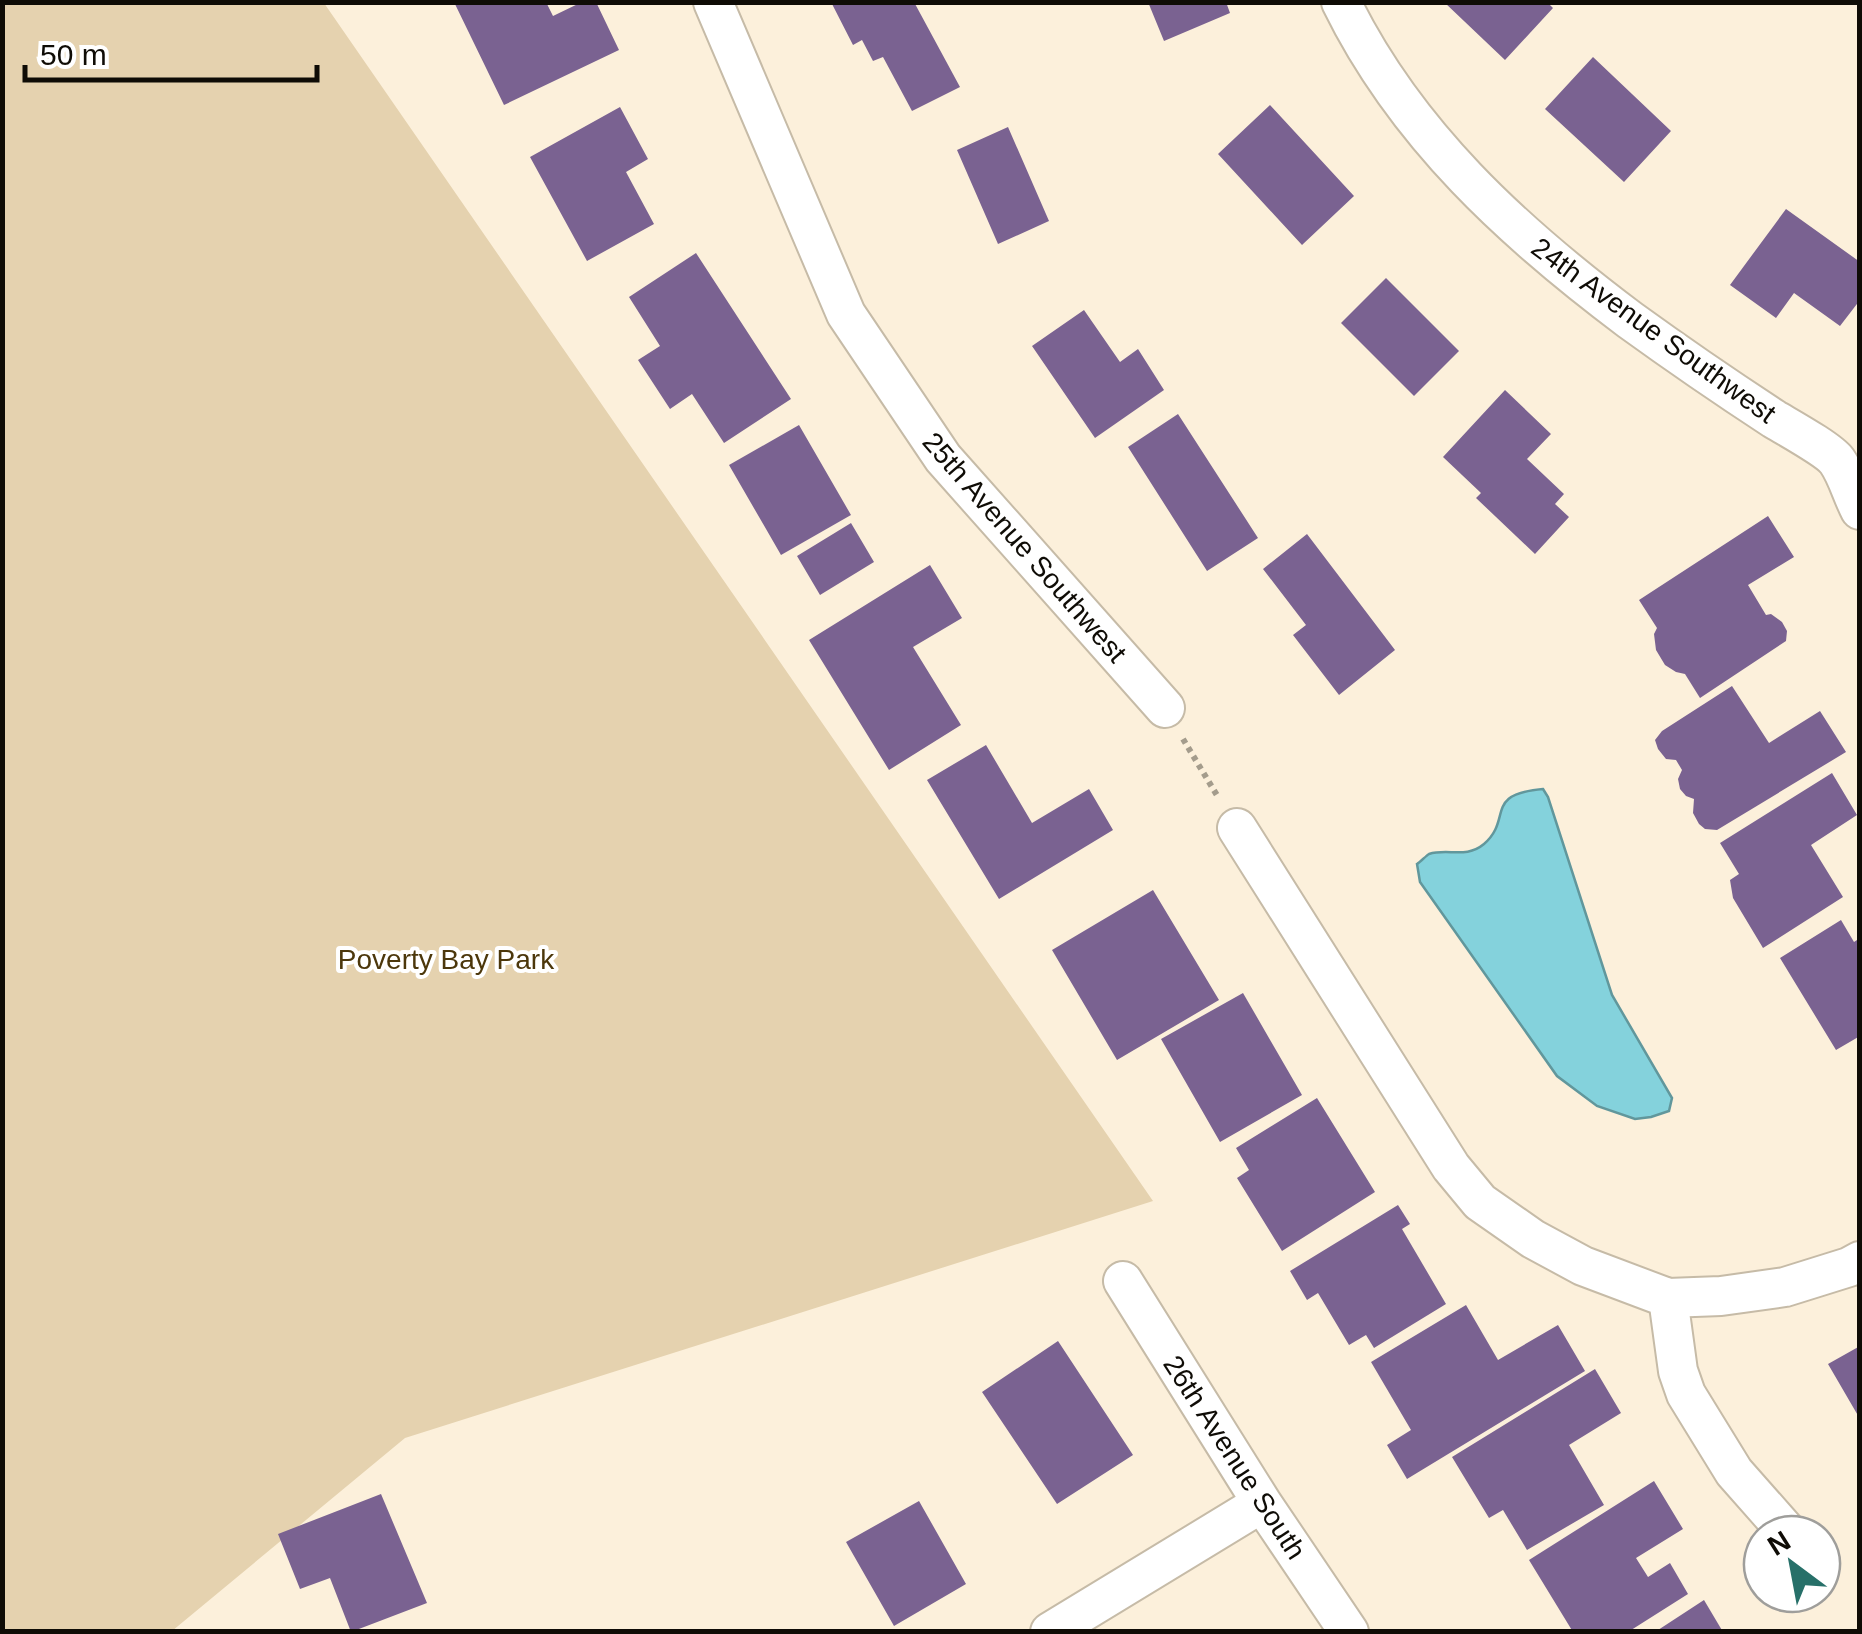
<svg xmlns="http://www.w3.org/2000/svg" width="1862" height="1634" viewBox="0 0 1862 1634" font-family="Helvetica,sans-serif">
  <style>
    .green { fill: #e5d2af }
    .water { fill: #84d2dc; stroke: #61979c; stroke-width: 2.5 }
    .building { fill: #7a6291 }
    .lines { fill: none; stroke-linecap: round; stroke-linejoin: round }
    .street-casing { stroke: #c6bba7; stroke-width: 42 }
    .path { stroke: #a49c8c; stroke-width: 6; stroke-dasharray: 5 5; stroke-linecap: butt }
    .street { stroke: #fff; stroke-width: 38 }
    .labels { text-anchor: middle; stroke-width: 8; stroke-linejoin: round; paint-order: stroke }
    .street-label { font-size: 28px; fill: #0f0c06; stroke: #fff }
    .park-label { font-size: 28px; fill: #4c370b; stroke: #fff }
  </style>
  <rect width="100%" height="100%" fill="#fcf0db"/>
  <path class="green" d="M3,3H324L1153,1201L405,1438L172,1631L3,1632Z"/>
  <path class="water" d="M1543,789L1548,797L1612,995L1672,1098L1669,1111L1651,1117L1635,1119L1597,1106L1557,1076L1420,882L1417,864C1419,863 1427,855 1429,854C1448,848 1466,859 1484,844C1513,819 1483,794 1543,789Z"/>
  <path class="building" d="M454,2H546L553,16L582,2H596L619,50L504,105Z
    M831,2H914L960,87L912,111L883,57L873,61L862,40L853,45Z
    M1148,2H1226L1230,13L1164,41Z
    M1444,2H1547L1553,8L1505,60Z
    M1593,57L1671,131L1624,182L1545,109Z
    M1270,105L1354,196L1302,245L1218,154Z
    M620,107L648,159L626,172L654,224L587,261L530,157Z
    M1008,127L1049,221L998,244L957,150Z
    M1786,209L1860,262V300L1840,326L1794,293L1776,318L1730,285Z
    M696,253L791,399L724,443L692,394L670,409L638,360L660,346L629,297Z
    M1386,278L1459,351L1414,396L1341,323Z
    M1084,310L1120,362L1138,349L1164,390L1095,438L1032,346Z
    M1505,390L1551,434L1527,459L1564,494L1555,504L1569,517L1535,554L1476,498L1481,493L1443,457Z
    M1178,414L1258,538L1207,571L1128,447Z
    M799,425L851,515L781,555L729,465Z
    M1768,516L1794,557L1748,585L1766,615L1771,614L1782,622L1787,631L1786,641L1700,698L1685,674L1676,672L1665,665L1656,650L1654,634L1657,628L1639,600Z
    M851,523L874,562L820,595L797,556Z
    M1307,534L1395,650L1339,695L1293,635L1306,625L1263,569Z
    M930,565L962,618L913,647L961,725L889,770L809,640Z
    M1732,686L1769,743L1820,711L1846,752L1717,830L1705,829L1699,824L1693,813L1694,799L1686,796L1680,789L1678,779L1682,770L1676,760L1666,759L1658,749L1655,740L1662,731Z
    M986,745L1032,823L1089,789L1113,830L999,899L927,780Z
    M1832,773L1857,815L1811,845L1843,897L1763,948L1733,898L1730,880L1739,874L1720,843Z
    M1153,890L1219,1000L1117,1060L1052,950Z
    M1841,920L1854,942L1860,938V1036L1836,1050L1780,958Z
    M1243,993L1302,1095L1220,1142L1161,1039Z
    M1317,1098L1375,1192L1282,1251L1237,1178L1249,1170L1236,1148Z
    M1398,1205L1410,1224L1402,1229L1446,1304L1374,1348L1366,1335L1349,1345L1318,1293L1307,1300L1290,1271Z
    M1466,1305L1498,1360L1558,1325L1585,1371L1407,1479L1387,1445L1411,1430L1371,1362Z
    M1058,1341L1133,1455L1057,1504L982,1392Z
    M1860,1346V1419L1828,1364Z
    M1595,1369L1621,1413L1569,1445L1604,1505L1527,1550L1503,1510L1489,1518L1452,1457Z
    M1654,1481L1683,1529L1636,1558L1648,1577L1670,1563L1688,1594L1628,1632H1573L1529,1560Z
    M381,1494L427,1603L351,1632L330,1578L300,1589L278,1534Z
    M919,1501L966,1584L894,1626L846,1542Z
    M1704,1600L1723,1632H1655Z"/>
  <g class="lines">
    <defs>
      <path id="street" d="M713,2L846,314L943,458L1165,708
        M1341,2C1406,135 1514,233 1630,320C1677,354 1725,387 1774,419C1789,428 1829,450 1837,461C1847,475 1852,495 1860,510
        M1237,828L1451,1167L1480,1202L1533,1239L1583,1266L1668,1298L1721,1296L1785,1287L1849,1267L1860,1261
        M1123,1281L1262,1503L1349,1632
        M1668,1298L1678,1371L1686,1394L1734,1472L1787,1532
        M1050,1632L1262,1503"/>
    </defs>
    <use href="#street" class="street-casing"/>
    <path class="path" d="M1183,739L1218,797"/>
    <use href="#street" class="street"/>
  </g>
  <g class="labels">
    <g class="street-label">
      <text transform="translate(1654 330) rotate(36)" y="10">24th Avenue Southwest</text>
      <text transform="translate(1025 547) rotate(49)" y="10">25th Avenue Southwest</text>
      <text transform="translate(1235 1457) rotate(57)" y="10">26th Avenue South</text>
    </g>
    <g class="park-label">
      <text x="446" y="969">Poverty Bay Park</text>
    </g>
  </g>
  <rect width="1862" height="1634" fill="none" stroke="#0f0c06" stroke-width="10"/>
  <g transform="translate(1792 1564) rotate(328)"><circle r="48" fill="#ffffff" stroke="#9f9e9b" stroke-width="2.5"/>
  <path d="M0-8L18 38L0 25L-18 38Z" fill="#277069"/>
  <text y="-15" font-size="28" font-weight="bold" text-anchor="middle" fill="#0f0c06">N</text>
  </g>
  <path d="M25 65v15h292v-15" fill="none" stroke="#0f0c06" stroke-width="5"/>
  <text x="40" y="65" font-size="30" fill="#0f0c06" stroke="#ffffff" stroke-width="8" paint-order="stroke">50 m</text>
</svg>
